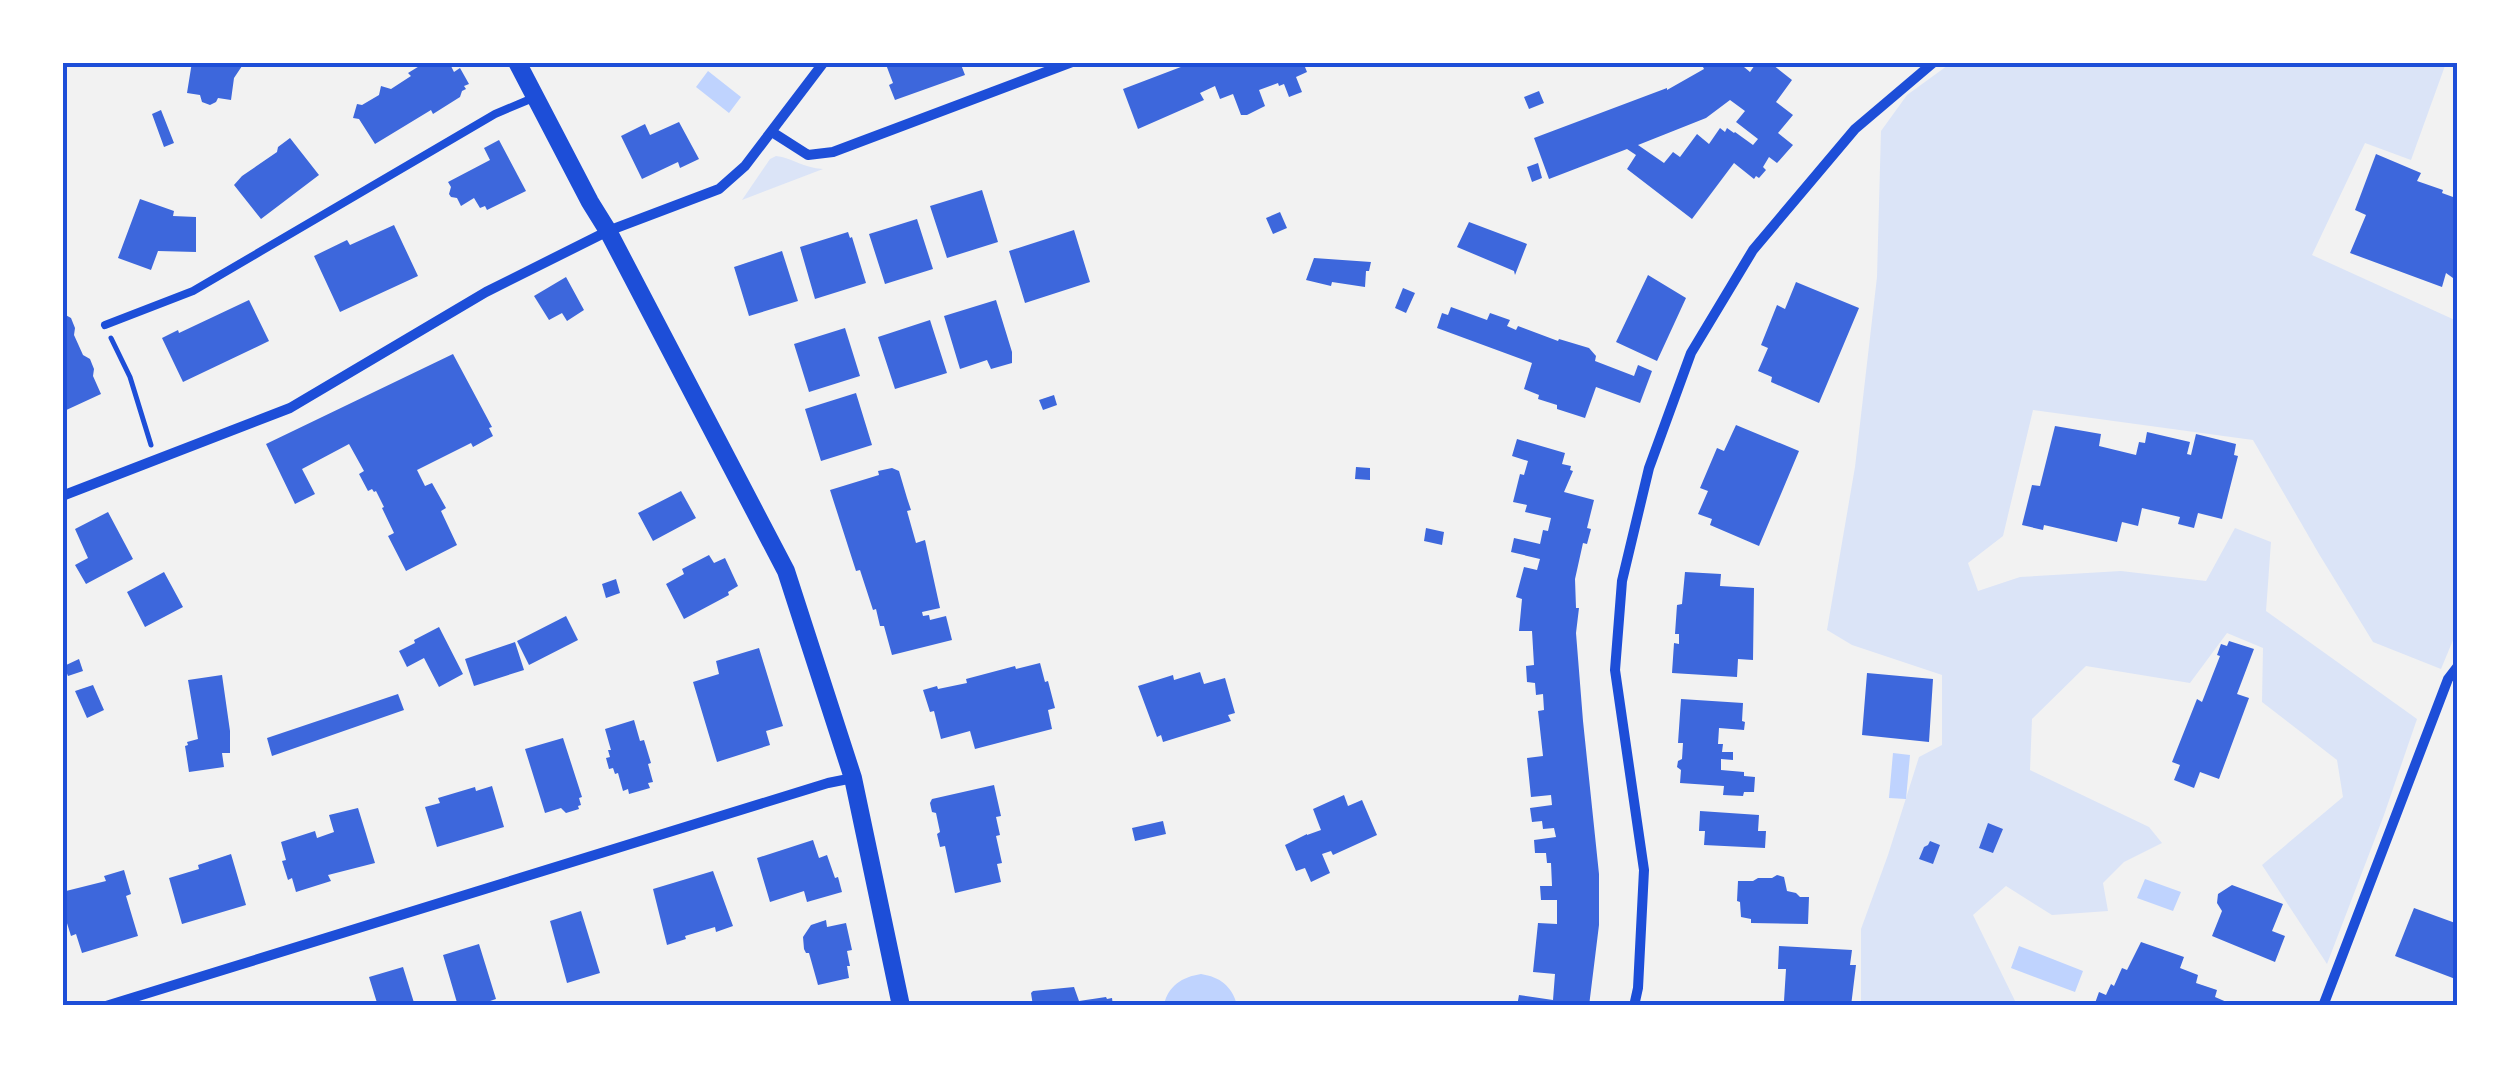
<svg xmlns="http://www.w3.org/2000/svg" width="2520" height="1068" viewBox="0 0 2520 1068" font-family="Raleway,sans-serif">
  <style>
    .green { fill: #dbe4f7 }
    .water { fill: #bfd3fe }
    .building { fill: #3d67dc; fill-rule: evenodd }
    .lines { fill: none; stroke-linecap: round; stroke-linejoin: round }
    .path { stroke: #1d4ed8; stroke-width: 5 }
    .service { stroke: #1d4ed8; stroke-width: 8 }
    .minor { stroke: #1d4ed8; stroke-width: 10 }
    .tertiary { stroke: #1d4ed8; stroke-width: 18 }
    .neatline { fill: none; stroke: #1d4ed8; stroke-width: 4 }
  </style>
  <rect width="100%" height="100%" fill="#f2f2f2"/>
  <path class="green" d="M1951,63H2446L2411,160L2365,143L2312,255L2457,321L2458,628L2441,669L2373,642L2319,554L2253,440L2033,410L2003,536L1968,563L1978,591L2020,577L2121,571L2206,581L2235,528L2271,542L2266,611L2417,719L2384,815L2327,964L2262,865L2343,797L2337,760L2262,702L2263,648L2227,633L2190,683L2086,666L2032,719L2030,770L2149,827L2162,843L2124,862L2103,883L2108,911L2052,915L2006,886L1973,915L2017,1005H1861V929L1888,855L1919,757L1942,745V675L1852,645L1827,630L1855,467L1877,277L1881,131L1907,95Z
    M776,156C793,158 803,168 823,169L742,200L770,159Z"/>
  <path class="water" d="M708,71L741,97L729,113L696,87Z
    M1893,753L1910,755L1906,799L1889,798Z
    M2145,879L2181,892L2173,911L2137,898Z
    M2019,946L2083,971L2075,992L2011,968Z
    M1201,974C1220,977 1232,986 1237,1005H1164C1168,986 1182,977 1201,974Z"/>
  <path class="building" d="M192,62H245V67L242,66L234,78L231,100L218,98L216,102L210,105L202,102L200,95L187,93Z
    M426,62H449L454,72L460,68L469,84L464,86L466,89L462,91L460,97L433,114L431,110L375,144L359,119L353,118L357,104L362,105L379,95L381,86L391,89L411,76L408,73Z
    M885,62H960L965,75L895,100L889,85L893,83Z
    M1194,62H1303L1307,72L1296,77L1302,92L1289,97L1284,84L1279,86L1278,83L1259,90L1265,106L1247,115H1241L1233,94L1220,99L1215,86L1200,93L1204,100L1138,129L1123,89Z
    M1710,62H1738L1750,72L1757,62H1775L1773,65L1792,80L1776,102L1793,115L1778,133L1793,145L1777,163L1769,157L1763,167L1766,170L1759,178L1756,176L1754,179L1734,163L1692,219L1627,169L1636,155L1627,149L1549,179L1534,138L1667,88V90L1704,69L1703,67ZM1730,100L1745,111L1736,122L1758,139L1753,145L1735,132L1734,133L1727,128L1725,132L1720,128L1709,144L1697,134L1680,157L1673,152L1664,163L1638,145L1706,118Z
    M1539,91L1544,103L1529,109L1524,97Z
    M161,110L174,143L164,147L152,114Z
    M679,122L699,159L680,168L678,162L642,179L621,136L645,124L650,135Z
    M290,138L319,175L261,219L234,185L242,176L277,152L278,147Z
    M499,140L526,191L487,210L485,206L480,208L474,198L461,206L457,198L451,197L449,194L451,187L448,182L490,160L484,148Z
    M2376,154L2421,173L2417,181L2443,190L2442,193L2453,197L2458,186V265L2453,278L2446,273L2442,287L2350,253L2366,215L2355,210Z
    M1538,163L1542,178L1532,182L1527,167Z
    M982,190L998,242L947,258L930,206Z
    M140,199L174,211L173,216L196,217V252L158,251L151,270L118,258Z
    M1280,212L1287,228L1273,234L1266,218Z
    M917,219L933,269L885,284L869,234Z
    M1469,222L1527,244L1515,275L1514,271L1457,247Z
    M394,225L418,276L340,312L314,256L347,240L350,245Z
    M1074,230L1090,282L1025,303L1009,251Z
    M848,232L850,238L852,237L866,283L815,299L800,247Z
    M782,251L798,301L749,316L734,267Z
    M1314,258L1371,262L1369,271H1366L1365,287L1332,282L1331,286L1306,280Z
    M1648,275L1686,298L1657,361L1616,342Z
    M566,277L584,310L567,321L562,313L549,320L534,296Z
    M1796,282L1859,308L1819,403L1771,382L1772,377L1758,371L1768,348L1761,345L1777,305L1785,309Z
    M1403,288L1415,293L1406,313L1395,308Z
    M249,300L269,341L183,382L162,338L178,330L179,333Z
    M996,300L1012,352V363L991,369L987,360L960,369L944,316Z
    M1451,307L1487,320L1490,313L1510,320L1507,326L1516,330L1518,326L1558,341L1559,339L1589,348L1596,356L1595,361L1634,376L1638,365L1652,371L1640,403L1596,387L1585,418L1557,409V405L1538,399L1539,395L1524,389L1532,363L1437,328L1442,313L1448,315Z
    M62,313L71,318L75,328L74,335L83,355L90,359L94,369L93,376L101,394L62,412Z
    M930,320L947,373L895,389L878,337Z
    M845,328L860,376L809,392L794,344Z
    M453,354L492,427L489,428L493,436L473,447L471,443L417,470L425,486L432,483L446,508L441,511L457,545L406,571L388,536L394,533L382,508L384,507L376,491L374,492L372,489L368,491L359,474L364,471L349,444L302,469L315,494L295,504L266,444Z
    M856,393L872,445L821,461L805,409Z
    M1054,395L1057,405L1043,410L1039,400Z
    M1736,425L1799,451L1759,546L1710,525L1712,519L1698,514L1708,491L1700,488L1717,448L1724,451Z
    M2055,426L2101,434L2099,446L2136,455L2139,442L2145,443L2147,432L2190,442L2187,454L2191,455L2196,434L2236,444L2234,455L2238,456L2222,519L2198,513L2194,528L2178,524L2180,517L2142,508L2138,526L2122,522L2117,542L2044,525L2043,530L2022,525L2032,485L2040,486Z
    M1517,439L1565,453L1562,464L1571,466L1570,470L1573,471L1564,492L1594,500L1587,528L1591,529L1587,544L1583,543L1575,579L1576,608H1579L1576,633L1583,721L1599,874V925L1589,1006H1517L1519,995L1553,1000L1555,974L1533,972L1538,923L1557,924V900H1541L1540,886H1552L1551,863H1547L1546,853H1535L1534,840L1556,837L1554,828L1543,829L1542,821L1532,822L1530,808L1552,805L1551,795L1531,797L1527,758L1543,756L1538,711L1544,710L1543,694L1536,695L1535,683L1527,682L1526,666L1534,665L1532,631H1519L1522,599L1516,597L1524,567L1537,570L1540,559L1511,552L1514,538L1540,544L1543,530L1548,531L1551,518L1525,512L1527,505L1513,502L1520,474L1524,475L1528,461L1512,456Z
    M1356,467L1370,468V480L1355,479Z
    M892,468L899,471L907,498L911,510L907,511L916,543L925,540L940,608L922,612L923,616L929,615L930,620L946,616L952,640L892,655L884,626H880L876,609L873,610L860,570L856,571L830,490L879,475L878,471Z
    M681,491L696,518L653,541L638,513Z
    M108,512L133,559L86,584L75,565L88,558L75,529Z
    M1426,528L1444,532L1442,545L1424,541Z
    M709,555L714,563L725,558L738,586L728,592L729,595L684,619L666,584L684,574L682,569Z
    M164,572L183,607L145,627L127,592Z
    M1685,572L1721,574L1720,586L1754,588L1753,660L1738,659L1737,677L1672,673L1674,643L1679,644V634H1675L1677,605L1682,604Z
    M616,579L620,593L606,598L602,584Z
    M566,616L578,640L529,665L517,641Z
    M439,627L463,674L439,687L424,658L407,667L399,651L415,643L414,640Z
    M2229,641L2254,649L2237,694L2249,698L2219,779L2200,772L2194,788L2174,780L2180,765L2172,762L2197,699L2202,702L2220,656L2217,655L2221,644L2227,646Z
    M515,642L524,670L474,686L465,659Z
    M759,648L783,726L766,731L770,745L717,762L693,682L719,674L716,661Z
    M79,659L83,671L68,676L64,666Z
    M1040,663L1045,682L1048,681L1055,708L1048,710L1052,729L975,749L970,731L941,739L934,711L930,712L923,690L937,686L938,689L967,683L966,679L1015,666L1016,669Z
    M1200,672L1204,684L1225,678L1235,713L1228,715L1231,721L1163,742L1161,735L1157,737L1138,686L1173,675L1174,680Z
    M1867,673L1933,679L1929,742L1862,735Z
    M222,675L230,731V753H222L224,767L189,772L185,746L188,745L187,742L198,739L188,680Z
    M93,685L104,710L87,718L75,691Z
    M398,694L404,710L272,756L267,738Z
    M1681,699L1743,703L1742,721L1745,722L1744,730L1719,728L1718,744H1723L1722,752H1733V760L1721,759V770L1744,772V776L1755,777L1754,792H1744L1743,796L1723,795L1724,786L1680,783L1681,770L1677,767L1678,761L1682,759L1683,743H1678Z
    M634,720L640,741L644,740L651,763L648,764L653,782L648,783L650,788L629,794L628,789L623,791L618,773L615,774L613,768L609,769L606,758L610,757L608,750H611L605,729Z
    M563,738L582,797L579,798L581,805L578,806L579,809L566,813L561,808L545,813L525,749Z
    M994,785L1001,816L996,817L1000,835L996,836L1002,863L997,864L1001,882L955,893L945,846L940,847L937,834L940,832L936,813L932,812L930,803L932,799Z
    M492,786L504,827L437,847L425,807L440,803L438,798L475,787L476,791Z
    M1344,795L1348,806L1362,800L1377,835L1333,855L1331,851L1322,854L1330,873L1311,882L1305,868L1296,871L1285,845L1307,834V835L1321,830L1313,809Z
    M358,808L375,863L328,875L331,881L296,892L292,878L288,880L282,861L286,860L281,842L315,831L317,838L334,832L329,815Z
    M1700,811L1759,815L1758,831H1766L1765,848L1704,845L1705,831H1699Z
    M1163,821L1166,834L1135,841L1132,828Z
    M1988,823L2003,829L1993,853L1979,848Z
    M813,840L819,858L827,855L835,878L838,877L842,892L807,902L804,891L770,902L757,858Z
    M1930,841L1940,845L1933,864L1919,859L1924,847L1928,845Z
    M231,854L246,905L182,924L169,878L199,869L198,865Z
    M124,870L131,894L126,896L138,936L82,953L76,934L71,936L62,907V892L106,881L104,876Z
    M713,871L733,926L716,932L715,927L685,936L686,939L667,945L653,889Z
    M1777,875L1784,877L1787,891L1796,893L1800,897H1809L1808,924L1751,923V919L1741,917L1740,902L1737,901L1738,881H1753L1758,878H1772Z
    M2232,885L2283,904L2272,931L2285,936L2275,962L2212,936L2222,911L2217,903L2218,894Z
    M2414,908L2458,924V980L2395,956Z
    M581,911L600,973L567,983L550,921Z
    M826,920L827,927L846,923L852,950L847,951L850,966H847L849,978L818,985L809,953H806L804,949L803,937L811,925Z
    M2141,942L2184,957L2180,968L2198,975L2196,983L2217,990L2215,997L2236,1006H2094L2099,992L2106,995L2111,984L2114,986L2122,968L2127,970Z
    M479,944L496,999L475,1006H458L443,955Z
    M1779,946L1852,950L1850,965H1856L1851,1006H1793V1001H1784L1786,969H1778Z
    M403,967L415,1006H378L369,977Z
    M1074,987L1079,1001L1106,997L1107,999L1112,998L1113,1006H1033L1031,993L1033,991Z"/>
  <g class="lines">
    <path class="path" d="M111,338L130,377L151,445"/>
    <path class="service" d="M105,325L193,291L495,114L533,98"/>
    <path class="minor" d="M772,132L808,155L833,152L1072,62
      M62,496L290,408L486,292L608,231L719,189L745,166L824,62
      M106,1006L828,783L853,778
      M1634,1006L1638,988L1644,870L1615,670L1622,581L1649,468L1691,353L1753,250L1855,129L1934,62
      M2323,1006L2448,679L2458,666"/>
    <path class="tertiary" d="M517,62L590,202L608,231L786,571L853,778L901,1006"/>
  </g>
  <rect width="2520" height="1068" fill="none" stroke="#ffffff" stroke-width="130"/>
  <rect x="65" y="65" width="2390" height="938" class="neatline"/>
</svg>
